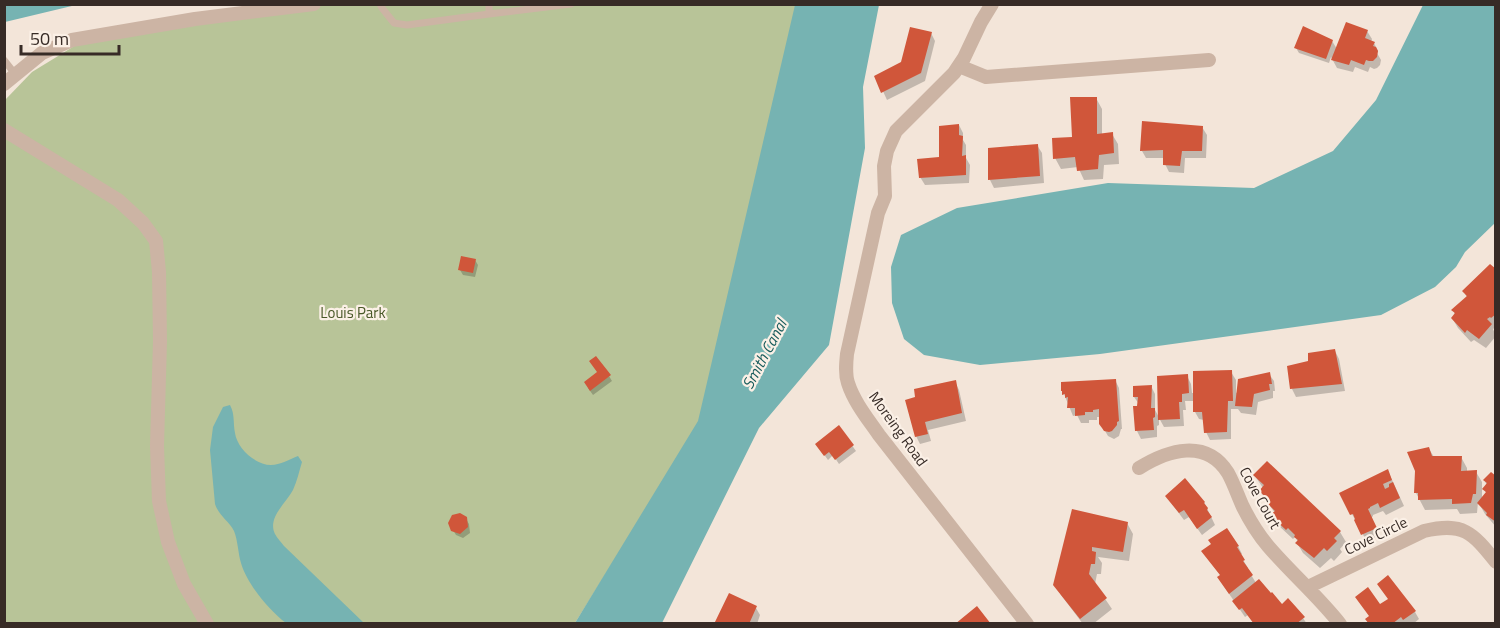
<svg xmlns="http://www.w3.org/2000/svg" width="1500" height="628" viewBox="0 0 1500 628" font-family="'Titillium Web',sans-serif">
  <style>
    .green { fill: #b8c498 }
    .water { fill: #76b3b2 }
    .shadow { fill: #0003 }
    .building { fill: #d0563a }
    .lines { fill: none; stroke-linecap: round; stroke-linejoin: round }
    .lane { stroke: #ccb4a4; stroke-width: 7 }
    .street { stroke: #ccb4a4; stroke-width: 14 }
    .labels { text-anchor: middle; stroke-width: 4.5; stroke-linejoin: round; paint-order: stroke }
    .park-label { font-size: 15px; fill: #495828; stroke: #fbf0e6 }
    .street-label { font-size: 15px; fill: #372b26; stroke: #fbf0e6 }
    .water-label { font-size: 16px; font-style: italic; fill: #185c5c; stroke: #fbf0e6 }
  </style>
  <rect width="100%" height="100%" fill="#f3e5d9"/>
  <path class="green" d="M310,5H807L706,413L575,623L5,624V100L32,72L89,37Z"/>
  <path class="water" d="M5,4H76V5L5,22Z
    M795,5H879L863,87L865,148L829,345L759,428L662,623H575L698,421Z
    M1423,5H1496L1495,223L1465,252L1456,267L1435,287L1381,315L1100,354L980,365L924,355L904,339L892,303L891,267L901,235L957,208L1108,183L1254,188L1333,151L1376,100Z
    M230,405C235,414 233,423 235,433C237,448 255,465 271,465C280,465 290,459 298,456L302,462C299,472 297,481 293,490C286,503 267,518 275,534C277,538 281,542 284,546L364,623H286C269,610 247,584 241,563C238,553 238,541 234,531C229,521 219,516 215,504L210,450L213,427L223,407Z"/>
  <path class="shadow" d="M1367,31L1372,39L1371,42L1374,43L1378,51L1377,53L1381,60L1380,65L1377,68L1374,69L1370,67L1368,72L1355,67L1353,72L1337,68L1331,57L1329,63L1299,53L1296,48L1332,41L1337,49Z
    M931,33L935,41L925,81L887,100L876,76L902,63Z
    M1096,98L1102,109V135L1112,134L1118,144L1119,164L1104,165L1103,179L1084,180L1078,167L1061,169L1055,158L1074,138Z
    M959,125L963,133V140L966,145V158L970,165L969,183L925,185L920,177L941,158Z
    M1202,127L1207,135L1206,158H1185L1184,173L1169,172L1165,164V158H1146L1142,151Z
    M1037,145L1042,153L1044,183L994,188L990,180L989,149Z
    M475,260L478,265L475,277L463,275L460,270Z
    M1496,271V327L1493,329L1496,336L1486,348L1474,340L1471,342L1458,328L1452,318L1455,315L1453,310L1467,298L1464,291Z
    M1335,351L1339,359L1345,391L1296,397L1292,389L1310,362Z
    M1231,372L1236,380V393L1269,374L1274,381L1275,391H1273V398L1258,402L1256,415L1241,413L1238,409H1231V439L1210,440L1206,432L1204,420L1199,419L1195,412V401H1185L1186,410H1183L1184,426L1164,427L1159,418V425L1157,426V437L1141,439L1137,431L1135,407H1138L1139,404L1134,397L1151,386L1155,394V410L1160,419L1187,376L1191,384L1192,393H1195Z
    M609,376L612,381L593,395L588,388Z
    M1115,380L1119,388L1122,429H1121L1119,436L1114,439L1108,436L1101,424V417H1097V420H1089V423H1081L1077,415L1073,416L1064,394Z
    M955,382L959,390L966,421L928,430L931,441L920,444L916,436L907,401Z
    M839,427L856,451L839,464L833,455L828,460L820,449Z
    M1429,449L1434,457H1461L1467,468V472H1476L1482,482V500L1487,494L1484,489L1487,485L1484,480L1496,478V527L1485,514L1478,502L1477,513L1460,514L1457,509L1425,510L1416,493Z
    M1388,471L1404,506L1386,515L1383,511L1373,515V516L1371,518L1380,536L1367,542L1352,514Z
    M1255,476L1340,532L1346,542L1340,549L1342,552L1334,561L1331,558L1320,568L1303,553L1297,543L1298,542L1295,537L1293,539L1278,525L1272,515L1275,513L1260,491L1263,488Z
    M1204,502L1215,525L1202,535L1189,517L1184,520L1172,504Z
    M1073,511L1127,523L1133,534L1129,561L1098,557L1102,563L1101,574H1097L1095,584L1112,609L1093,624H1083L1061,595L1055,584Z
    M466,519L469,524L470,533L463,538L456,535L453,530Z
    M1238,546L1242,554L1240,555L1248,568H1247L1256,583L1281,606L1303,618L1307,624H1254L1248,615L1245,617L1223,585L1221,576L1203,552Z
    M1389,600L1415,612L1419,619L1413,624H1370L1380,606Z
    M756,608L760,615L757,624H715Z"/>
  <path class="building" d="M1346,22L1368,30L1365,38L1375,42L1373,46L1376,47L1378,51L1377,57L1373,61H1369L1366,60L1364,65L1351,60L1349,65L1331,60Z
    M1303,26L1333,40L1326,59L1294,48Z
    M910,27L932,32L921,73L881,93L874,76L901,62Z
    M1070,97H1097V134L1113,132L1114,153L1099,155L1098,169L1077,171L1075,157L1053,159L1052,138L1072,137Z
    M1142,121L1203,126L1202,151H1182L1180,166L1163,165V150L1140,151Z
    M959,124V135L963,136L962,156L966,155V175L919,178L917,159L939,157V126Z
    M1038,144L1040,176L988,180V148Z
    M461,256L476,259L473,273L458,270Z
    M1490,264L1496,269V314L1491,318L1490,317L1487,319L1492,324L1479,339L1467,330L1465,333L1451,318L1455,313L1451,310L1467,296L1462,291Z
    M1335,349L1342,384L1290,389L1287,366L1308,361V353Z
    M596,356L611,375L590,391L584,382L597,372L589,361Z
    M1232,370L1233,401H1228L1227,432L1204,433L1202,412H1193V371Z
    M1270,372L1272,384H1269L1270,390L1254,394L1252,407L1235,406L1238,379Z
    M1188,374L1189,393L1182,394V402H1179L1180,419L1158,420L1157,376Z
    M1116,379L1119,421L1117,422V425L1112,431L1109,432L1104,431L1102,428L1099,424V409L1093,410V412H1085V415L1075,416V408H1067L1068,397L1065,398V394L1062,395V391H1061V382Z
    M956,380L962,413L925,422L928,434L915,437L905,400L915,397L914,389Z
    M1152,385L1151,408H1155V417L1153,418L1154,430L1135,431L1133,406H1137L1138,397H1133V386Z
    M839,425L854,445L835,460L829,452L824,456L815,444Z
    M1429,447L1432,456H1462L1461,471L1477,470L1476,494H1473L1471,503L1452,504V499L1418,500V493H1414L1415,471L1407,452Z
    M1267,461L1341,531L1334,538L1337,541L1327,551L1324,548L1314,558L1295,543L1298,540L1294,537L1295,535L1288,528L1286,530L1270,515L1275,511L1265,501L1268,499L1259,491L1264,485L1253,475Z
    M1388,469L1392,480L1383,484L1385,489L1389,487V484L1393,482L1400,498L1380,508L1378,503L1370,507V508L1368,509L1377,528L1361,535L1354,520L1355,519L1353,514L1350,515L1339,493Z
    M1491,472L1496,476V522L1486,515L1487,513L1477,503L1486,492L1482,489L1487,483L1483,480Z
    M1185,478L1205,502L1204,503L1208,508L1207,510L1212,517L1197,529L1184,510L1179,513L1165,496Z
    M1072,509L1128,522L1123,552L1092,547V551L1096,552L1095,564H1091L1089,574L1107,598L1080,619L1053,585Z
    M460,513L467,517L468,527L460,534L451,531L448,523L452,515Z
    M1227,528L1239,546L1237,547L1245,560L1243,561L1253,575L1229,594L1217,577L1220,575L1201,551L1211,544L1208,540Z
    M1388,575L1416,611L1403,620L1401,617L1392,624H1369L1365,619L1369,616L1355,597L1368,587L1380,604L1388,599L1377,584Z
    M1259,579L1271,593L1272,592L1282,604L1288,598L1305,617L1296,624H1254L1242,608L1239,610L1232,601Z
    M729,593L757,606L749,624H714Z
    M977,606L991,624H955Z"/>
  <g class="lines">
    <path class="lane" d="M380,4L382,8L394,23L407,25L489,14V4
      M489,14L571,4
      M4,60L15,74"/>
    <path class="street" d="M992,4L981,22L964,58L954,73L896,131L887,151L884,166L885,196L878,213L847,354C846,364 845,374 848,383C854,402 868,419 879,435L1027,624
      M959,66L986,77L1209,60
      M4,84L42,53L72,40L195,19L314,4
      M4,130L118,200L143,223L156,241L159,272L160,341L157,446L159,501L168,542L184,584L207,624
      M1139,468C1168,450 1206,438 1228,473C1234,484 1238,496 1243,507C1250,521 1258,534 1268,546C1291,573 1318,596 1340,624
      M1308,587L1424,531C1463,522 1472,532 1496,562"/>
  </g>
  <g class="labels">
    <g class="park-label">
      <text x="353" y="318">Louis Park</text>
    </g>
    <g class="street-label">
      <text transform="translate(898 429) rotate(54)" y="5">Moreing Road</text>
      <text transform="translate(1260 498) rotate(61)" y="5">Cove Court</text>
      <text transform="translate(1376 536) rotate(-26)" y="5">Cove Circle</text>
    </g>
    <g class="water-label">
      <text transform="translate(764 354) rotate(-62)" y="6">Smith Canal</text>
    </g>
  </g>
  <rect width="1500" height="628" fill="none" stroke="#372b26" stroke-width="12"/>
  <path d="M21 45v9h98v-9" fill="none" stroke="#372b26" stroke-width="3"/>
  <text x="30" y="45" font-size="18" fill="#372b26" stroke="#fbf0e6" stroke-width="4.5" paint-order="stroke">50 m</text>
</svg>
